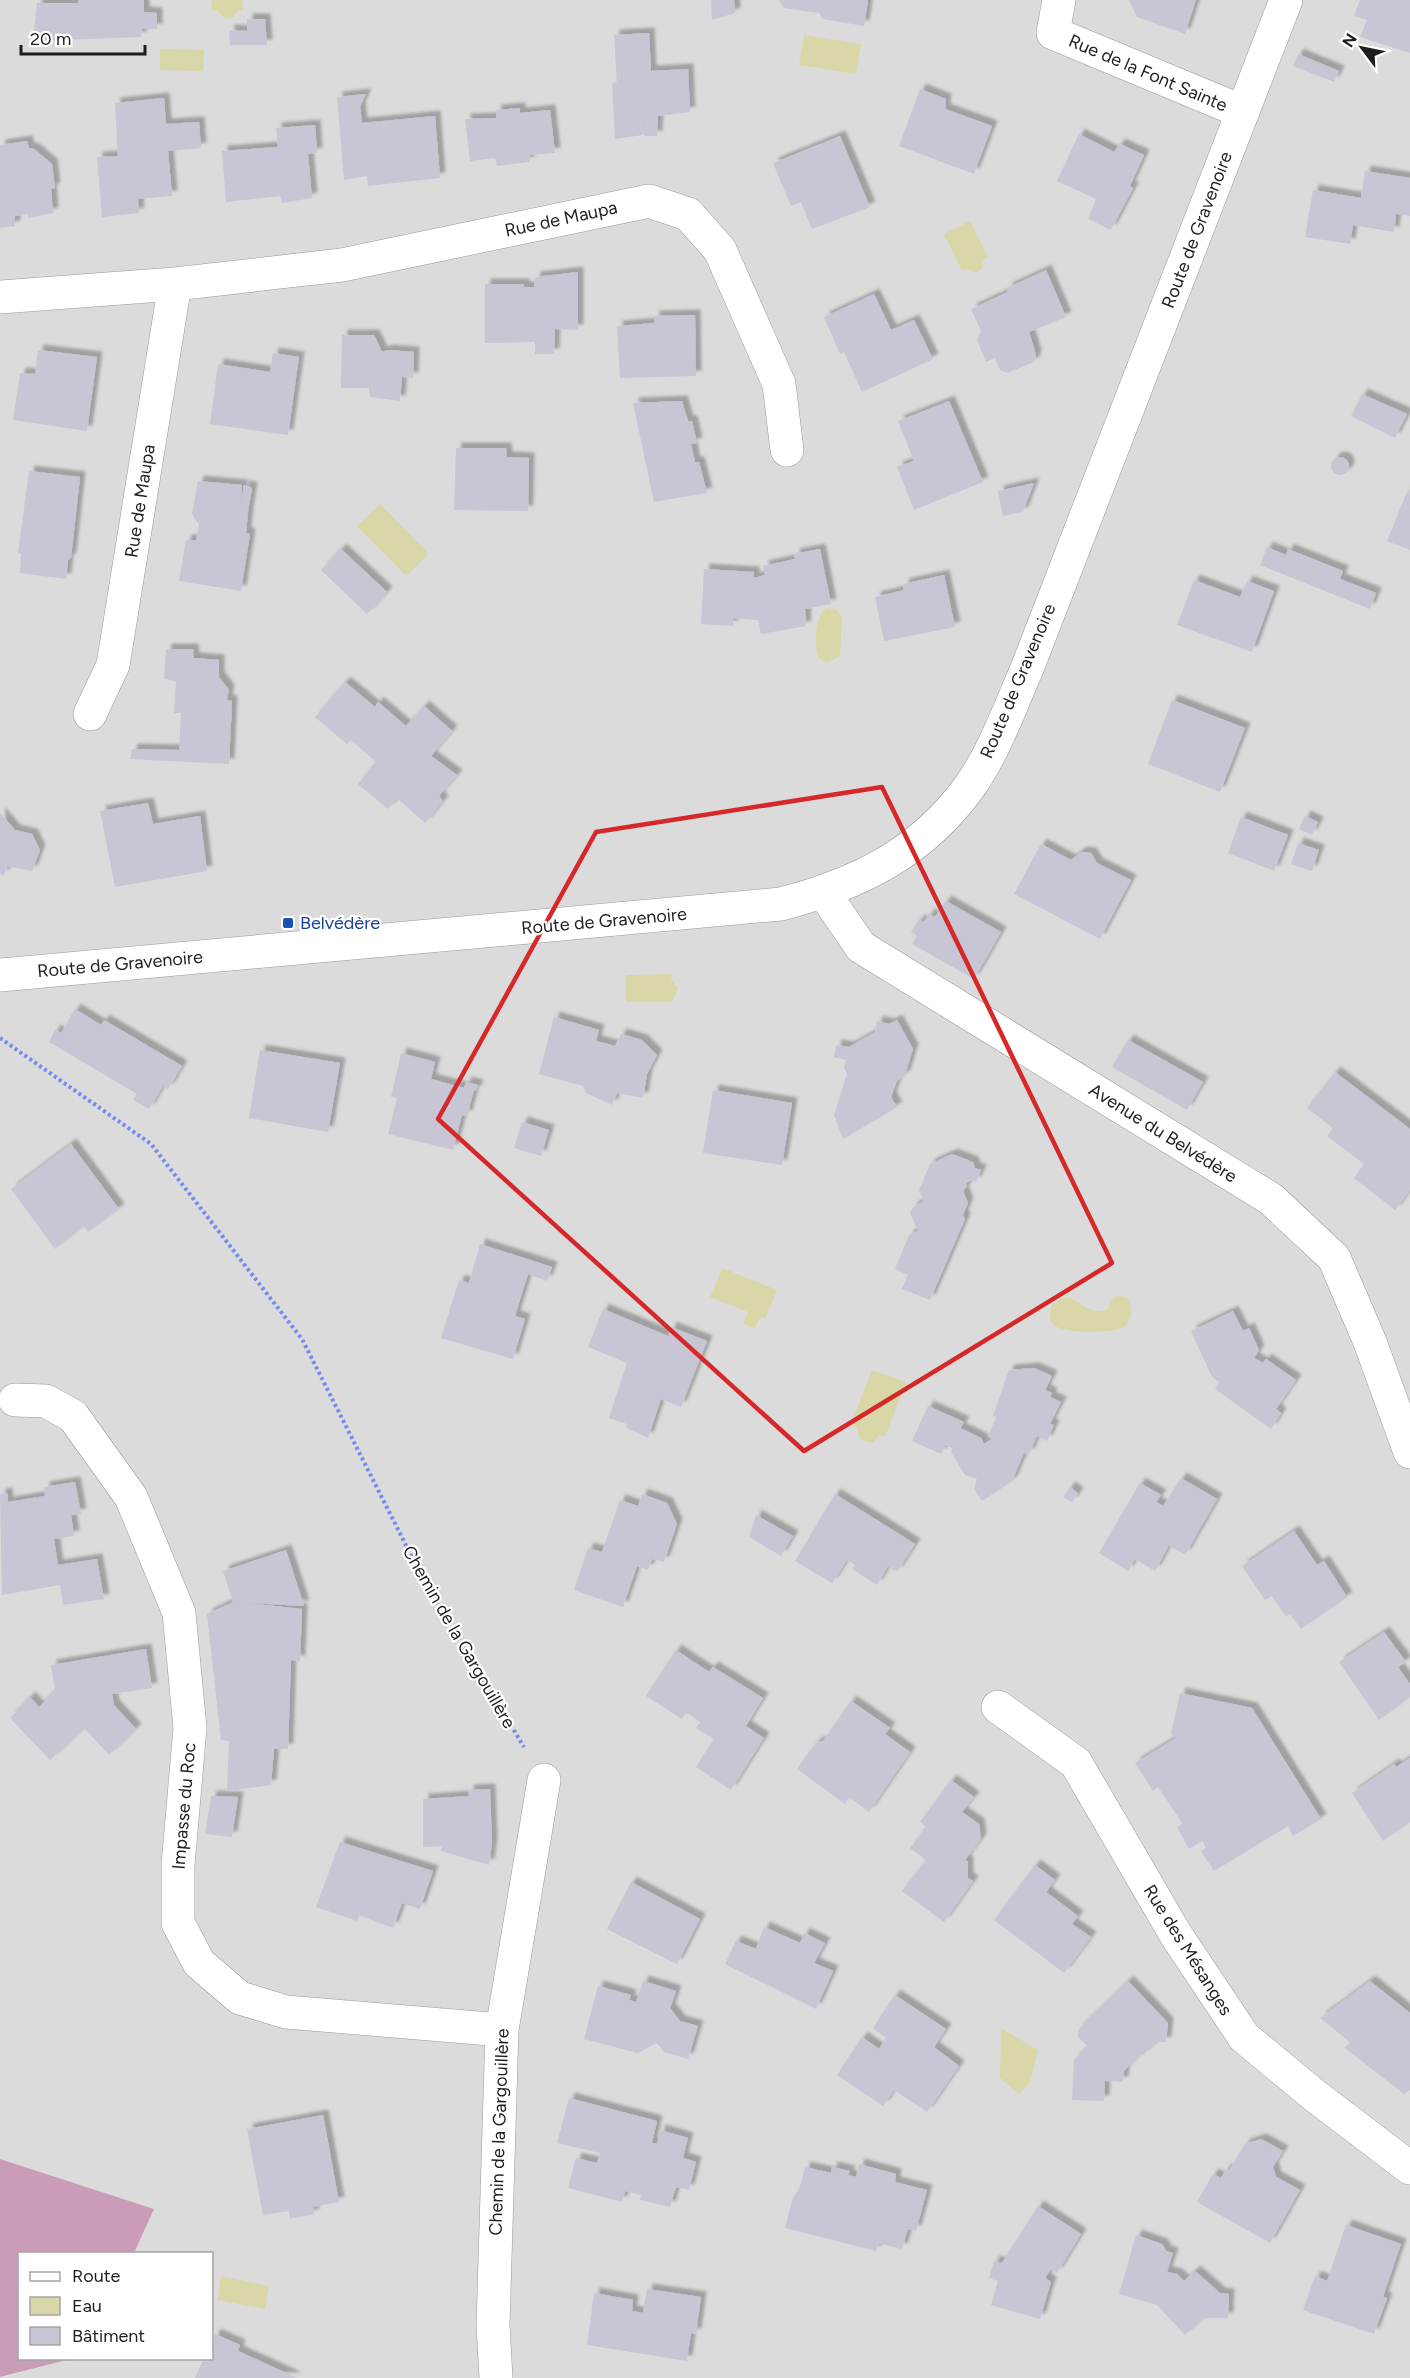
<svg xmlns="http://www.w3.org/2000/svg" width="1410" height="2378" viewBox="0 0 1410 2378" font-family="Figtree,sans-serif">
  <style>
    .residential { fill: #dbdbdc }
    .forest { fill: #cb9cb7 }
    .water { fill: #d9d6a8 }
    .building { fill: #c8c5d4; filter: url(#shadow) }
    .lines { fill: none; stroke-linecap: round; stroke-linejoin: round }
    .minor-casing { stroke: #989898; stroke-width: 34 }
    .path { stroke: #738af0; stroke-width: 4; stroke-dasharray: 3 3; stroke-linecap: butt }
    .minor { stroke: #fff; stroke-width: 33 }
    .marked { fill: none; stroke: #d62828; stroke-width: 4.5; stroke-linejoin: round }
    .transit-dot { fill: #1a4fb4; stroke: #fff; stroke-width: 2 }
    .labels { text-anchor: middle; stroke-width: 4.5; stroke-linejoin: round; paint-order: stroke }
    .street-label { font-size: 18px; fill: #1e1e1e; stroke: #fff }
    .transit-label { font-size: 18px; fill: #164399; stroke: #fff; text-anchor: start }
  </style>
  <defs>
    <filter id="shadow"><feDropShadow dx="5.5" dy="-5.5" stdDeviation="1.5" flood-color="#0004"/></filter>
  </defs>
  <rect width="100%" height="100%" fill="#e8e4ee"/>
  <path class="residential" d="M0,0H1410V2378H0L71,2359L212,2358V2254L134,2253L154,2209L0,2159Z"/>
  <path class="forest" d="M0,2159L154,2209L134,2253L20,2254V2358L71,2359L0,2377Z"/>
  <path class="water" d="M211,0H242L243,10L237,11L232,18L225,19L218,11H212Z
    M804,35L861,44L856,74L799,65Z
    M160,49L204,50L203,71L160,70Z
    M970,221L988,257L982,261L983,267L976,273L967,268L962,271L944,234Z
    M380,504L429,554L406,576L357,526Z
    M827,608L836,609L842,617L840,656L827,663L819,658C814,646 814,614 827,608Z
    M672,974L671,979L678,988L672,1002H626V975Z
    M722,1268L777,1290L765,1319L760,1317L755,1328L743,1324L748,1312L710,1297Z
    M1117,1296L1126,1297C1133,1304 1133,1319 1125,1326C1115,1334 1060,1334 1053,1324C1049,1319 1050,1312 1051,1306L1062,1298C1081,1296 1082,1315 1107,1310L1111,1301Z
    M872,1370L906,1382L885,1437L879,1435L873,1443L860,1440L857,1427L851,1424Z
    M1001,2028L1038,2050L1030,2082L1019,2094L1000,2078Z
    M221,2276L269,2286L265,2309L217,2300Z"/>
  <path class="building" d="M78,0H144V12L157,13V29H142L141,37L33,41L37,3H78Z
    M711,0H734L735,13L712,20Z
    M779,0H868L864,26L823,19L819,13L784,8Z
    M1129,0H1196L1185,34L1137,17Z
    M1360,0H1410V53L1360,37L1367,20L1354,16Z
    M247,19H265L267,45H230L229,30L247,31Z
    M649,33L651,71L688,69L690,112L658,116L657,136H644L643,119V135L615,139L612,83L617,82L614,35Z
    M1298,54L1339,71L1334,82L1293,66Z
    M920,89L946,99L945,109L992,126L974,174L899,146Z
    M366,94L360,107L362,123L435,116L440,178L368,186L367,176L344,180L337,97Z
    M164,98L166,124L199,122L201,148L168,151L172,196L138,199L139,213L102,217L97,157L118,156L115,103Z
    M520,108V113L550,110L555,153L530,155L529,162L497,166L495,158L470,161L465,119L496,118V110Z
    M315,125L317,153L308,154L312,198L282,203L280,196L226,202L222,151L278,147L276,128Z
    M1079,134L1114,152L1120,144L1144,155L1130,186L1133,188L1111,230L1088,219L1096,199L1057,181Z
    M840,136L870,207L812,229L801,202L791,206L773,163Z
    M27,141L29,148L34,149L52,164L55,188L51,189L53,213L28,218V214L15,216V226L0,228V145Z
    M1365,171L1410,178V216L1396,214L1394,232L1353,225L1350,244L1305,237L1313,190L1361,198Z
    M1046,270L1066,317L1029,332L1036,355L1034,362L1007,373L1000,370L995,358L986,362L977,340L981,331L971,309L1008,292L1007,288Z
    M578,272V330L555,329L554,354H535V342L485,343V284H524V287H534L535,277Z
    M874,294L891,330L914,320L933,359L862,392L844,352L840,354L824,317Z
    M695,315L696,376L620,378L617,326L654,323V316Z
    M342,335H374L382,352L388,350L414,352L413,378L402,377L400,401L370,397L369,388H341Z
    M38,350L97,357L87,431L13,420L20,373L35,374Z
    M273,353L299,357L288,435L210,424L218,364L270,372Z
    M1362,394L1407,414L1395,438L1351,416Z
    M682,401L688,421H692L697,443L691,444L695,462H699L707,493L654,502L633,403Z
    M949,401L983,482L914,510L897,467L914,461L898,421Z
    M456,448H506L507,457L529,458L528,511L454,510Z
    M1331 466a9 9 0 1 1 18 0a9 9 0 1 1-18 0Z
    M29,471L80,477L71,558L68,560L66,579L20,573L21,554L18,553Z
    M198,481L242,485L241,503L244,485L252,488L248,512L241,510L248,512L246,533L250,534L241,591L179,581L186,540H196L199,525L192,514Z
    M1034,483L1023,512L1003,516L998,491Z
    M1407,492L1410,493V550L1387,541Z
    M1267,547L1286,555L1288,549L1343,571L1340,579L1376,593L1370,609L1260,565Z
    M341,549L387,592L367,614L321,570Z
    M820,549L831,604L805,609L806,626L761,634L758,620L733,618V626L701,624L704,569L754,572V578L765,575L763,566L795,559L794,554Z
    M944,575L955,627L884,641L875,597L904,590L903,584Z
    M1194,580L1240,597L1247,581L1274,591L1252,652L1177,625Z
    M166,649H193L194,658L219,660V677L229,690L227,700L232,701L229,764L130,759L132,749L179,750L181,713H174L176,681L164,679Z
    M345,682L375,707L378,702L406,726L424,706L452,731L431,756L457,775L439,796L443,801L425,823L397,798L388,809L358,784L376,762L351,740L347,744L315,717Z
    M1172,700L1245,728L1220,792L1148,764Z
    M148,803L153,824L200,816L207,871L115,887L100,811Z
    M0,813L15,830L32,834L40,850L32,871L7,866L4,875L0,874Z
    M1305,816L1318,822L1312,835L1299,829Z
    M1241,817L1288,835L1274,871L1228,853Z
    M1298,843L1319,850L1312,871L1291,864Z
    M1041,844L1071,860L1081,852L1091,853L1097,863L1131,880L1100,939L1014,894Z
    M946,901L1001,932L974,979L912,944L917,936L911,932L919,920L924,922L929,914L935,917Z
    M75,1009L101,1025L104,1020L182,1066L168,1089L163,1086L149,1109L133,1100L137,1094L49,1042L55,1030L61,1033Z
    M554,1017L599,1030L596,1041L615,1046L621,1034L642,1040L657,1055L647,1074L643,1098L617,1093L612,1105L586,1093L583,1086L539,1074Z
    M897,1020L913,1049L905,1075L897,1081L891,1097L897,1107L843,1139L834,1115L847,1074L844,1068L846,1060L834,1057L836,1045L849,1047L875,1032L877,1021L889,1024Z
    M1128,1040L1203,1082L1187,1110L1112,1067Z
    M260,1050L340,1063L328,1132L249,1118Z
    M401,1053L435,1062L431,1079L464,1088L466,1082L478,1085L476,1091L474,1090L467,1116L462,1115L453,1150L388,1134L397,1098L391,1097Z
    M1335,1072L1410,1129V1190L1395,1210L1354,1178L1364,1164L1327,1136L1333,1128L1307,1108Z
    M713,1090L792,1103L782,1165L703,1153Z
    M522,1122L549,1130L541,1156L514,1148Z
    M71,1144L119,1209L88,1232L84,1226L55,1249L11,1189Z
    M952,1154L973,1162L975,1168L981,1170L976,1182L972,1180L966,1183L967,1186L963,1191L968,1203L963,1215L965,1219L930,1300L902,1289L908,1275L895,1269L909,1235L918,1231L910,1213L913,1207L924,1201L919,1190L930,1164Z
    M480,1244L552,1267L547,1281L528,1274L515,1316L525,1319L513,1359L441,1338L459,1280L469,1283Z
    M603,1309L668,1336L671,1327L707,1341L681,1407L661,1399L648,1438L626,1428L627,1424L609,1418L627,1363L588,1347Z
    M1233,1311L1243,1331L1249,1328L1259,1350L1254,1358L1263,1363L1266,1359L1296,1380L1276,1409L1281,1413L1271,1429L1215,1389L1219,1382L1212,1377L1191,1331Z
    M1034,1368L1052,1376L1045,1390L1052,1393L1050,1397L1061,1402L1050,1424L1054,1425L1047,1441L1037,1436L1029,1454L1024,1453L1012,1481L982,1501L974,1489L977,1479L965,1475L951,1452L952,1448L945,1445L941,1454L912,1441L928,1406L964,1422L960,1428L981,1438L984,1444L992,1439L989,1434L996,1417L993,1416L1009,1370Z
    M1181,1478L1217,1499L1185,1555L1169,1545L1155,1571L1135,1559L1128,1571L1099,1553L1140,1483L1161,1495L1156,1502L1163,1506Z
    M75,1482L81,1514L71,1515L74,1536L54,1539L58,1565L97,1559L104,1599L63,1605L60,1585L2,1595L0,1494L7,1493L8,1502L45,1496L44,1487Z
    M1070,1487L1078,1493L1072,1502L1063,1497Z
    M642,1494L667,1503L677,1524L664,1562L652,1559L648,1570L637,1566L623,1607L574,1590L588,1548L602,1552L620,1500L638,1506Z
    M835,1494L915,1544L897,1572L888,1566L877,1585L852,1569L855,1565L847,1560L832,1583L795,1561Z
    M756,1515L793,1536L781,1556L749,1537Z
    M1294,1531L1317,1565L1324,1561L1347,1597L1301,1629L1290,1614L1286,1617L1272,1596L1265,1600L1242,1566Z
    M286,1550L304,1606L247,1603L302,1609L300,1661L291,1660L288,1749H274L271,1785L227,1791L229,1741L221,1740L207,1614L233,1602L223,1571Z
    M1384,1632L1406,1662L1398,1667L1410,1684V1697L1379,1720L1339,1662Z
    M146,1649L152,1688L112,1694L114,1705L136,1729L109,1755L84,1728L50,1760L10,1718L30,1697L39,1707L55,1691L51,1665Z
    M676,1650L709,1672L713,1667L763,1698L746,1726L764,1738L731,1790L696,1767L714,1739L696,1728L700,1722L686,1712L682,1719L646,1696Z
    M1180,1693L1252,1708L1321,1819L1293,1836L1288,1826L1214,1871L1201,1851L1206,1848L1202,1841L1189,1849L1177,1827L1183,1824L1158,1787L1153,1791L1135,1763L1176,1738L1171,1734Z
    M851,1701L890,1728L885,1734L910,1752L869,1812L849,1797L845,1804L797,1769L816,1743L823,1741Z
    M1410,1758V1822L1383,1841L1352,1793L1394,1764L1396,1767Z
    M951,1780L974,1797L962,1812L979,1824L981,1839L965,1860L968,1862V1878L973,1881L944,1922L902,1891L926,1860L910,1848L926,1827L920,1822Z
    M490,1789L492,1843L489,1865L441,1851L442,1846L423,1847V1799L469,1796L468,1790Z
    M211,1796L238,1797L232,1837L205,1834Z
    M340,1842L433,1871L420,1909L402,1903L393,1928L359,1915L357,1921L316,1907Z
    M1035,1865L1055,1880L1046,1892L1078,1916L1072,1924L1091,1937L1064,1973L994,1920Z
    M631,1882L700,1919L677,1964L607,1929Z
    M764,1927L800,1943L804,1933L825,1943L814,1963L833,1971L816,2009L725,1964L736,1941L756,1949Z
    M643,1981L676,1991L670,2008L680,2021L698,2026L688,2059L664,2052L657,2043L638,2053L584,2039L598,1986L631,1995L629,2000L636,2002Z
    M1128,1981L1168,2023L1166,2042H1156L1142,2056L1141,2053L1124,2071L1123,2082L1105,2081L1104,2101L1072,2100L1074,2060L1088,2047L1078,2037V2030Z
    M1370,1981L1410,2013V2090L1404,2094L1345,2048L1350,2042L1320,2018Z
    M895,1995L946,2029L934,2047L959,2066L927,2112L894,2090L883,2106L837,2075L862,2037L879,2049L886,2038L873,2028Z
    M569,2098L657,2121L652,2143L657,2144L660,2130L688,2138L683,2158L696,2162L689,2190L676,2187L670,2207L640,2200L641,2195L625,2191L622,2202L568,2188L576,2158L597,2163L600,2153L557,2143Z
    M323,2115L339,2202L313,2207L314,2214L290,2219L289,2211L263,2215L247,2129Z
    M1261,2139L1283,2151L1273,2167L1276,2177L1300,2190L1270,2243L1197,2202L1213,2174L1221,2178L1226,2169L1229,2171L1245,2144Z
    M859,2164L896,2174L895,2182L927,2190L916,2231L908,2229L902,2249L878,2243L876,2251L785,2228L793,2197L799,2190L805,2167L831,2173L832,2167L850,2171L848,2175L856,2177Z
    M1038,2206L1081,2234L1057,2273L1051,2269L1045,2278L1051,2282L1040,2319L991,2305L998,2281L989,2278L994,2261L1002,2263Z
    M1346,2225L1401,2244L1383,2297L1387,2298L1374,2334L1303,2310L1315,2276L1327,2281Z
    M1136,2235L1162,2244L1166,2251L1173,2253L1167,2272L1177,2274L1184,2281L1195,2271L1220,2293L1229,2294L1228,2318H1204L1185,2335L1157,2305L1119,2294Z
    M647,2289L701,2297L696,2334L691,2333L687,2361L587,2345L594,2293L633,2300L632,2311L643,2313Z
    M215,2334L240,2345L238,2351L297,2378H195L204,2358H212V2342Z"/>
  <g class="lines">
    <defs>
      <path id="minor" d="M1059,0L1053,33L1243,112
        M0,297L175,284L342,265L649,201L688,214L720,250L779,384L787,450
        M90,714L113,665L175,284
        M824,893L861,947L1271,1199L1334,1258L1370,1342L1410,1452
        M0,975L781,904C858,884 922,853 970,786C994,752 1009,710 1026,671L1286,0
        M15,1400L46,1401L73,1416L131,1497L179,1613L190,1728L178,1865V1923L199,1963L240,1998L286,2012L502,2030
        M998,1707L1076,1763L1176,1935L1244,2037L1314,2095L1410,2168
        M496,2378L493,2325L502,2030L544,1780"/>
    </defs>
    <use href="#minor" class="minor-casing"/>
    <path class="path" d="M0,1038L151,1144L302,1339L424,1581L524,1747"/>
    <use href="#minor" class="minor"/>
  </g>
  <path class="marked" d="M882,787L1112,1263L804,1451L438,1119L596,832Z"/>
  <rect class="transit-dot" x="282" y="917" width="12" height="12" rx="3"/>
  <g class="labels">
    <g class="street-label">
      <text transform="translate(1148 73) rotate(23)" y="6">Rue de la Font Sainte</text>
      <text transform="translate(561 219) rotate(-12)" y="6">Rue de Maupa</text>
      <text transform="translate(1197 230) rotate(-69)" y="6">Route de Gravenoire</text>
      <text transform="translate(140 501) rotate(-81)" y="6">Rue de Maupa</text>
      <text transform="translate(1018 681) rotate(-67)" y="6">Route de Gravenoire</text>
      <text transform="translate(604 921) rotate(-5)" y="6">Route de Gravenoire</text>
      <text transform="translate(120 964) rotate(-5)" y="6">Route de Gravenoire</text>
      <text transform="translate(1163 1133) rotate(32)" y="6">Avenue du Belvédère</text>
      <text transform="translate(459 1637) rotate(60)" y="6">Chemin de la Gargouillère</text>
      <text transform="translate(184 1806) rotate(-85)" y="6">Impasse du Roc</text>
      <text transform="translate(1188 1950) rotate(58)" y="6">Rue des Mésanges</text>
      <text transform="translate(499 2132) rotate(-88)" y="6">Chemin de la Gargouillère</text>
    </g>
    <g class="transit-label">
      <text x="300" y="929">Belvédère</text>
    </g>
  </g>
  <rect x="18" y="2252" width="195" height="108" fill="#ffffff" stroke="#a5a5a5" stroke-width="1.5"/>
  <rect x="30" y="2272" width="30" height="9" fill="#ffffff" stroke="#a5a5a5" stroke-width="1.5"/>
  <text x="72" y="2282" font-size="18" fill="#1e1e1e">Route</text>
  <rect x="30" y="2297" width="30" height="18" fill="#d9d6a8" stroke="#a5a5a5" stroke-width="1.5"/>
  <text x="72" y="2312" font-size="18" fill="#1e1e1e">Eau</text>
  <rect x="30" y="2327" width="30" height="18" fill="#c8c5d4" stroke="#a5a5a5" stroke-width="1.5"/>
  <text x="72" y="2342" font-size="18" fill="#1e1e1e">Bâtiment</text>
  <g transform="translate(1362 48) rotate(302)" stroke="#ffffff" stroke-width="4.5" paint-order="stroke">
  <path d="M0-4.5L10 22L0 15L-10 22Z" fill="#1e1e1e"/>
  <text y="-9" font-size="16" font-weight="bold" text-anchor="middle" fill="#1e1e1e">N</text>
  </g>
  <path d="M21 45v9h124v-9" fill="none" stroke="#1e1e1e" stroke-width="3"/>
  <text x="30" y="45" font-size="18" fill="#1e1e1e" stroke="#ffffff" stroke-width="4.5" paint-order="stroke">20 m</text>
</svg>
